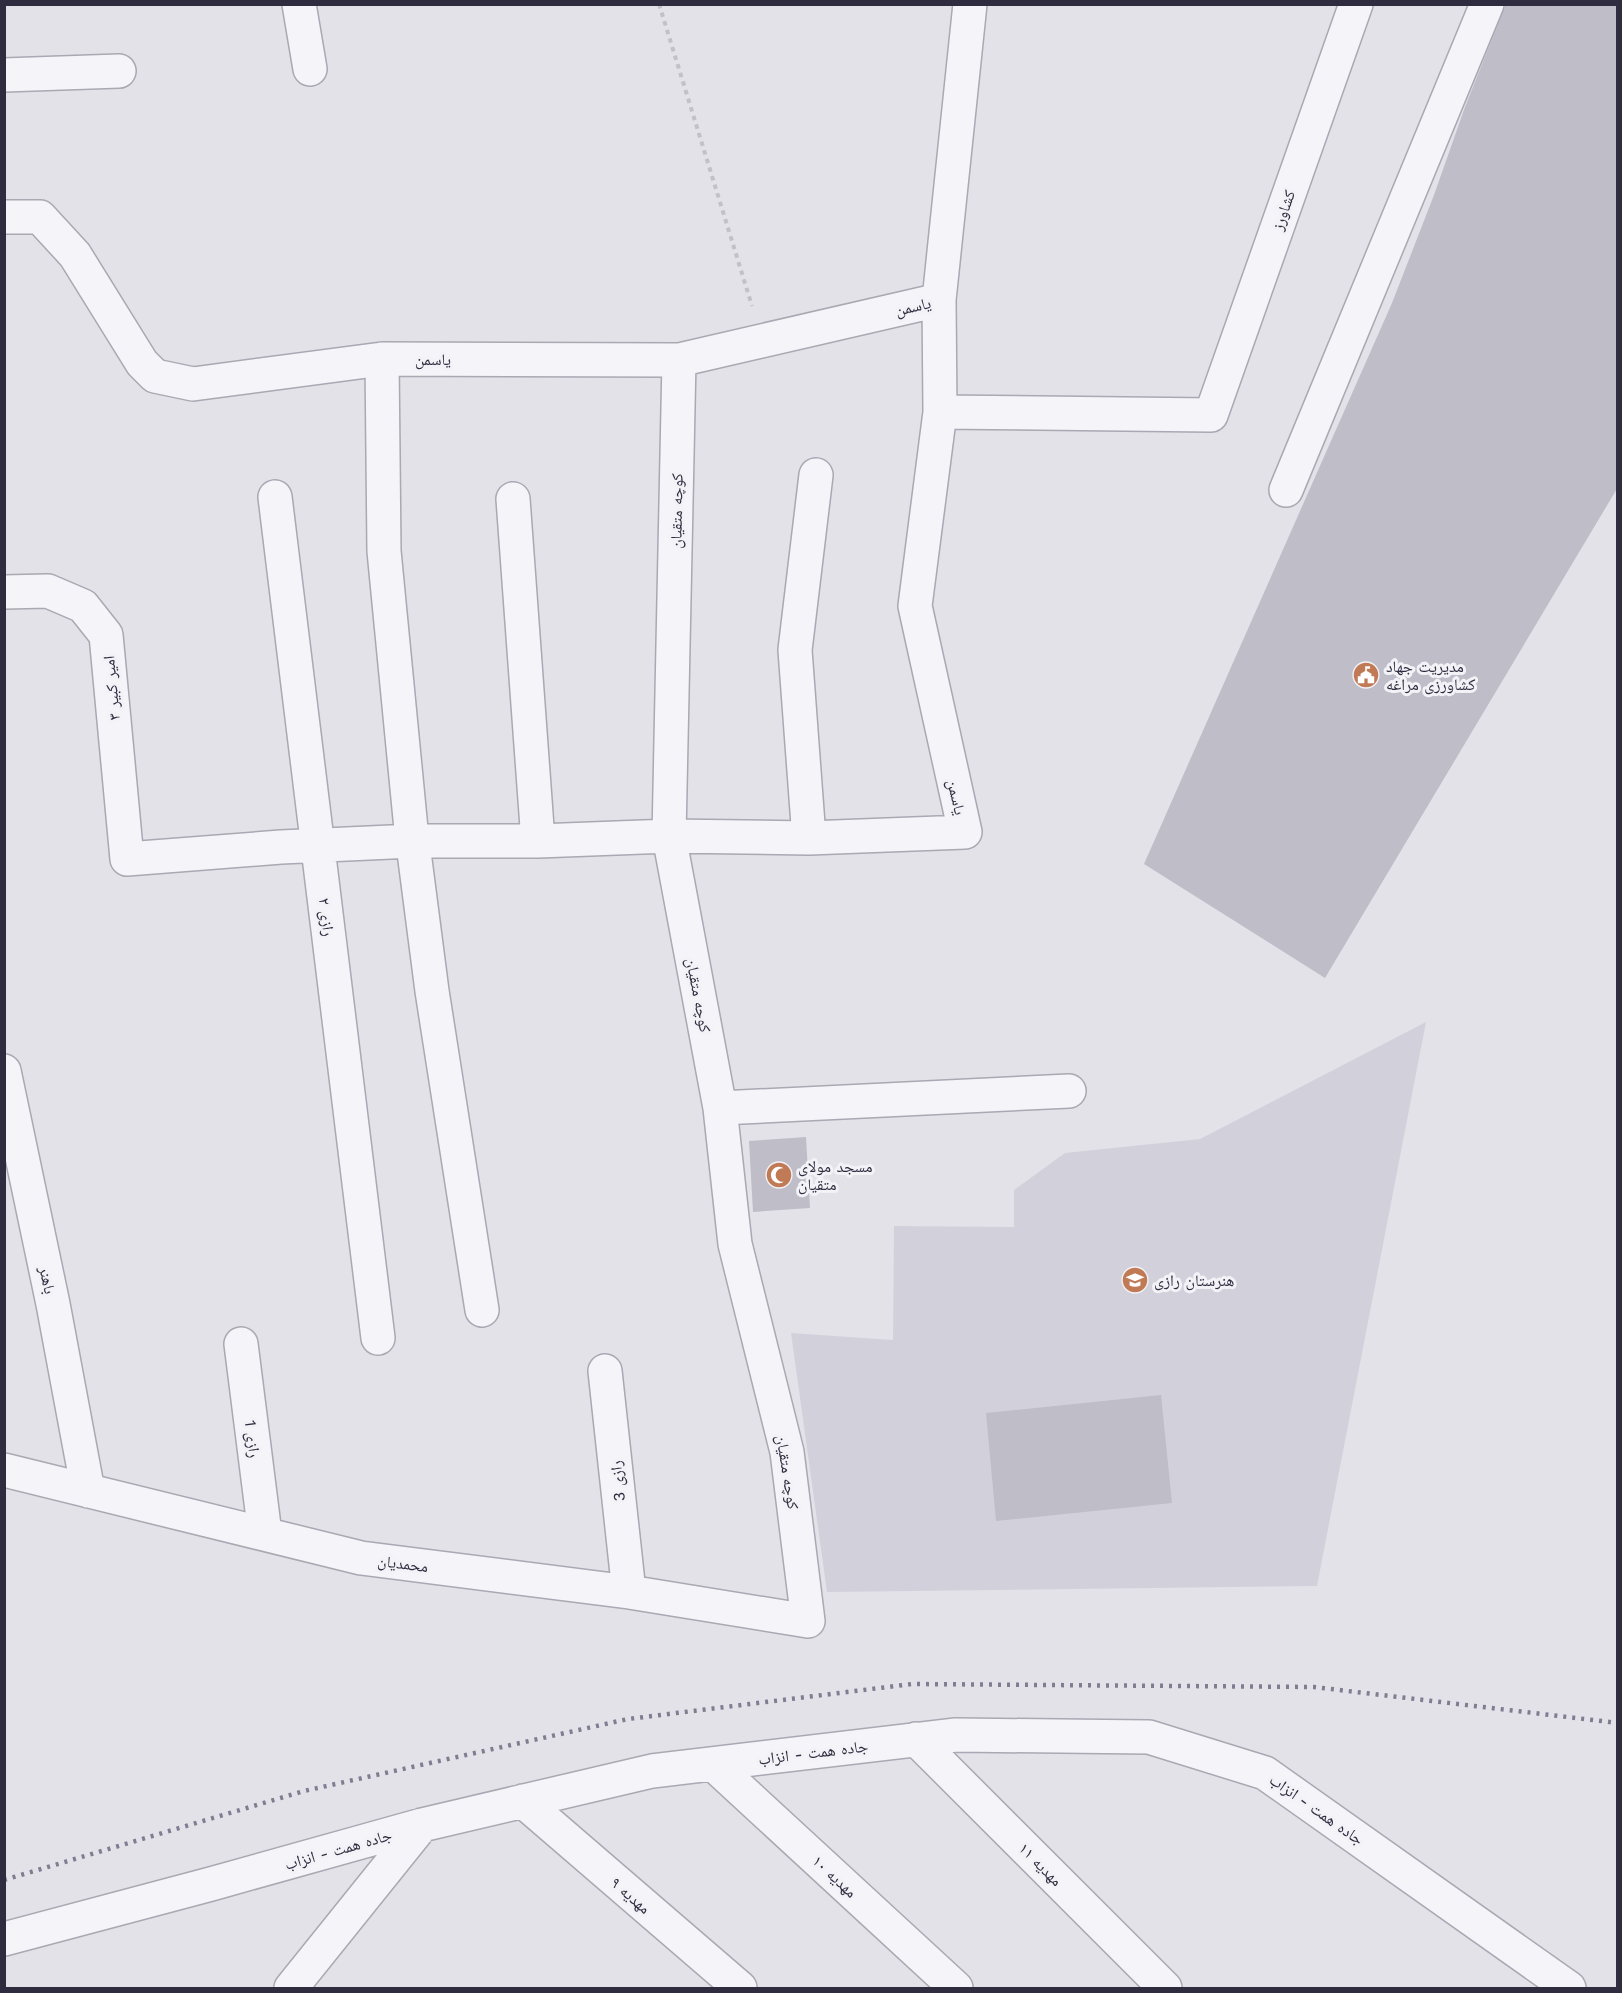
<svg xmlns="http://www.w3.org/2000/svg" width="1622" height="1993" viewBox="0 0 1622 1993" font-family="'Work Sans','Noto Naskh Arabic',sans-serif">
  <style>
    .built { fill: #d2d1db }
    .building { fill: #bebdc8 }
    .lines { fill: none; stroke-linecap: round; stroke-linejoin: round }
    .minor-casing { stroke: #a9a8b3; stroke-width: 36 }
    .path { stroke: #c2c0c8; stroke-width: 4; stroke-dasharray: 4.5 4.5; stroke-linecap: butt }
    .minor { stroke: #f5f4f8; stroke-width: 33 }
    .rail { stroke: #807d91; stroke-width: 4.5; stroke-dasharray: 3 6; stroke-linecap: butt }
    .labels { text-anchor: middle; stroke-width: 6; stroke-linejoin: round; paint-order: stroke }
    .street-label { font-size: 16px; fill: #2f2c3f; stroke: #f2f2f7 }
    .poi-label { font-size: 16px; fill: #2f2c3f; stroke: #f2f2f7; text-anchor: start }
  </style>
  <rect width="100%" height="100%" fill="#e3e2e9"/>
  <path class="built" d="M1426,1022L1317,1586L827,1592L791,1333L893,1340L894,1226L1014,1227V1190L1065,1153L1200,1139Z"/>
  <path class="building" d="M1506,4H1618V487L1325,978L1144,864L1392,303L1434,195L1465,107Z
    M806,1137L810,1208L753,1212L749,1141Z
    M1161,1395L1172,1503L996,1521L986,1413Z"/>
  <g class="lines">
    <defs>
      <path id="minor" d="M299,4L310,69
        M4,75L119,71
        M4,217H40L75,255L142,363L155,376L193,384L382,359L679,360L939,300
        M382,359L384,551L411,829L432,991L482,1310
        M940,412L1211,415L1356,4
        M1286,490L1487,4
        M275,497L378,1338
        M513,499L538,841
        M4,592L48,591L83,606L106,635L127,859L281,847L413,841H538L669,836L809,838L965,832L915,606L940,412L939,300L970,4
        M809,838L795,650L816,475
        M4,1071L53,1304L88,1491
        M720,1108L1069,1091
        M241,1344L265,1534
        M605,1371L629,1592
        M4,1470L361,1558L629,1592L808,1621L787,1452L735,1244L720,1108L669,836L679,360
        M916,1739L1165,1988
        M713,1764L956,1988
        M523,1801L740,1988
        M4,1939L211,1884L422,1825L652,1771L956,1735L1149,1737L1265,1773L1569,1988
        M291,1988L422,1825"/>
    </defs>
    <use href="#minor" class="minor-casing"/>
    <path class="path" d="M659,4L752,306"/>
    <use href="#minor" class="minor"/>
    <path class="rail" d="M4,1880L304,1791L628,1719L912,1684L1314,1687L1618,1723"/>
  </g>
  <defs>
    <symbol id="civic-disc" viewBox="-11 -11 22 22"><circle r="9.5" fill="#c07a55" stroke="#f2f2f7"/><path d="M-.6-6.5H3V-4.5H.6V-3L4-1V1h2V6H-6V1h2V-1L-.6-3ZM-1.2 2.5V6h2.4V2.5Z" fill="#fff"/></symbol>
    <symbol id="mosque-disc" viewBox="-11 -11 22 22"><circle r="9.5" fill="#c07a55" stroke="#f2f2f7"/><path d="M3.5-4.9A6 6 0 1 0 3.5 4.9A5 5 0 1 1 3.5-4.9Z" fill="#fff"/></symbol>
    <symbol id="school-disc" viewBox="-11 -11 22 22"><circle r="9.5" fill="#c07a55" stroke="#f2f2f7"/><path d="M0-5L7-2L0 1L-7-2ZM-4 1L0 2.5L4 1V4Q0 6-4 4Z" fill="#fff"/></symbol>
  </defs>
  <g fill-rule="evenodd">
    <use href="#civic-disc" x="1351" y="660" width="30" height="30"/>
    <use href="#mosque-disc" x="764" y="1160" width="30" height="30"/>
    <use href="#school-disc" x="1120" y="1265" width="30" height="30"/>
  </g>
  <g class="labels">
    <g class="street-label">
      <text transform="translate(1283 210) rotate(-71)" y="6">کشاورز</text>
      <text transform="translate(913 306) rotate(-13)" y="6">یاسمن</text>
      <text x="433" y="365">یاسمن</text>
      <text transform="translate(676 511) rotate(-89)" y="6">کوچه متقیان</text>
      <text transform="translate(111 688) rotate(-95)" y="6">امیر کبیر ۳</text>
      <text transform="translate(957 797) rotate(77)" y="6">یاسمن</text>
      <text transform="translate(327 917) rotate(83)" y="6">رازی ۲</text>
      <text transform="translate(699 995) rotate(79)" y="6">کوچه متقیان</text>
      <text transform="translate(48 1280) rotate(78)" y="6">باهنر</text>
      <text transform="translate(253 1439) rotate(83)" y="6">رازی 1</text>
      <text transform="translate(788 1472) rotate(81)" y="6">کوچه متقیان</text>
      <text transform="translate(617 1481) rotate(-96)" y="6">رازی 3</text>
      <text transform="translate(403 1563) rotate(7)" y="6">محمدیان</text>
      <text transform="translate(813 1752) rotate(-7)" y="6">جاده همت - انزاب</text>
      <text transform="translate(1317 1809) rotate(35)" y="6">جاده همت - انزاب</text>
      <text transform="translate(338 1849) rotate(-16)" y="6">جاده همت - انزاب</text>
      <text transform="translate(1041 1864) rotate(45)" y="6">مهدیه ۱۱</text>
      <text transform="translate(835 1876) rotate(43)" y="6">مهدیه ۱۰</text>
      <text transform="translate(631 1895) rotate(41)" y="6">مهدیه ۹</text>
    </g>
    <g class="poi-label">
      <text x="1386" y="672">مدیریت جهاد<tspan x="1386" dy="18">کشاورزی مراغه</tspan></text>
      <text x="798" y="1172">مسجد مولای<tspan x="798" dy="18">متقیان</tspan></text>
      <text x="1154" y="1286">هنرستان رازی</text>
    </g>
  </g>
  <rect width="1622" height="1993" fill="none" stroke="#2f2c3f" stroke-width="12"/>
</svg>
